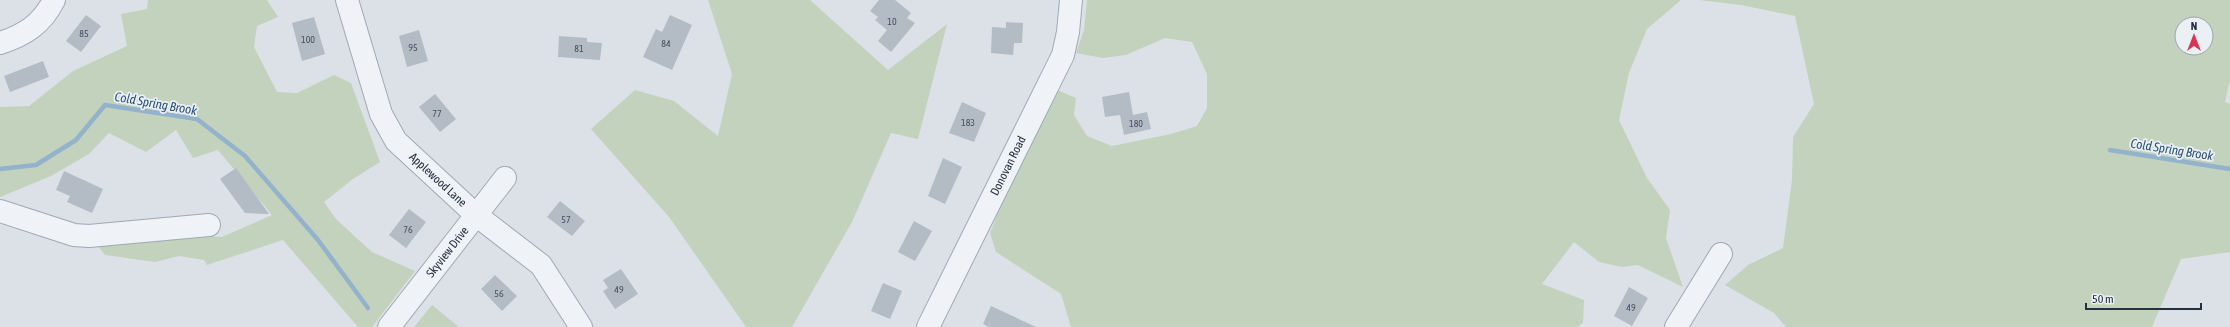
<svg xmlns="http://www.w3.org/2000/svg" width="2230" height="327" viewBox="0 0 2230 327" font-family="'Asap Condensed',sans-serif">
  <style>
    .green { fill: #c3d2bc; fill-rule: evenodd }
    .lines { fill: none; stroke-linecap: round; stroke-linejoin: round }
    .stream { stroke: #93b2cc; stroke-width: 4.5 }
    .building { fill: #b3bbc5 }
    .minor-casing { stroke: #a1a8b2; stroke-width: 24 }
    .minor { stroke: #eff2f6; stroke-width: 22 }
    .labels { text-anchor: middle; stroke-width: 3.5; stroke-linejoin: round; paint-order: stroke }
    .number-label { font-size: 10px; fill: #485360 }
    .street-label { font-size: 12px; fill: #24303f; stroke: #ebf0f5 }
    .water-label { font-size: 13px; font-style: italic; fill: #2b5177; stroke: #ebf0f5 }
  </style>
  <rect width="100%" height="100%" fill="#dce1e8"/>
  <!-- green -->
  <path class="green" d="M148,0H267L278,17L257,26L254,47L277,92L297,93L334,75L351,83L380,162L353,179L324,202L336,219L372,252L415,271L372,327H358L283,240L207,265L204,260L179,256L155,262L105,255L95,242L176,234L222,237L272,215L218,150L193,158L176,130L146,152L109,133L89,154L51,176L0,197V107L29,106L73,71L127,46L121,14L147,9Z
    M708,0H810L888,70L947,24L918,139L891,133L852,222L792,327H746L669,217L591,129L635,90L674,101L718,136L732,74Z
    M1087,0H1681L1647,29L1629,73L1619,120L1647,178L1670,210L1666,238L1683,287L1638,265L1622,267L1599,262L1574,242L1542,284L1584,300L1583,323L1577,327H1071L1061,294L996,252L990,233L1007,190L1057,90L1076,98L1074,115L1087,136L1112,146L1171,134L1197,126L1207,108V74L1192,42L1165,38L1126,55L1103,58L1076,53L1084,30Z
    M1699,0H2230V80L2225,102L2230,104V252L2181,259L2152,327H1786L1774,313L1725,285L1748,265L1783,248L1792,180L1793,137L1814,104L1795,16L1741,5ZM2182,24H2206V48H2182Z
    M432,305L459,327H414Z"/>
  <g class="lines">
    <!-- stream -->
    <path class="stream" d="M2110,150L2230,169
      M0,169L36,165L76,140L105,105L197,119L245,156L318,240L368,308"/>
  </g>
  <!-- building -->
  <path class="building" d="M879,0H895L911,13L907,18L915,23L891,52L878,41L887,30L875,20L878,17L870,11Z
    M86,15L101,26L81,52L66,41Z
    M670,15L692,25L672,70L643,57L656,29L662,32Z
    M314,17L325,54L302,61L292,23Z
    M1006,22L1023,23L1022,43H1014L1013,55L991,53L992,27L1006,28Z
    M419,30L428,61L407,67L399,36Z
    M559,36L587,38V42L602,43L600,60L558,57Z
    M43,61L49,77L10,92L4,76Z
    M1129,92L1133,115L1147,112L1151,129L1124,135L1120,115L1105,117L1102,97Z
    M435,94L456,119L440,132L419,107Z
    M962,102L986,113L974,142L949,133Z
    M943,158L962,167L945,204L928,196Z
    M236,168L269,214L245,213L220,179Z
    M64,171L103,189L92,213L67,202L70,196L56,190Z
    M560,201L585,221L572,236L547,217Z
    M409,209L426,222L406,248L389,235Z
    M914,221L932,231L915,261L898,252Z
    M621,269L638,294L615,309L603,291L608,288L603,280Z
    M495,275L517,296L502,311L481,289Z
    M883,283L902,291L890,319L871,311Z
    M1629,287L1648,298L1632,326L1614,316Z
    M991,306L1036,327H989L983,324Z"/>
  <g class="lines">
    <defs>
      <g id="minor">
        <path id="s1" d="M347,0L381,114L396,141L476,215L541,265L581,327"/>
        <path d="M0,43C25,35 42,24 54,0"/>
        <path d="M0,211L74,235L89,236L209,225"/>
        <path id="s2" d="M389,327L505,178"/>
        <path id="s3" d="M928,327L1063,55L1068,32L1071,0"/>
        <path d="M1676,327L1721,254"/>
      </g>
    </defs>
    <!-- minor casing -->
    <use href="#minor" class="minor-casing"/>
    <!-- minor -->
    <use href="#minor" class="minor"/>
  </g>
  <g class="labels">
    <!-- number labels -->
    <g class="number-label">
      <text x="892" y="25">10</text>
      <text x="84" y="37">85</text>
      <text x="308" y="43">100</text>
      <text x="666" y="47">84</text>
      <text x="413" y="51">95</text>
      <text x="579" y="52">81</text>
      <text x="437" y="117">77</text>
      <text x="968" y="126">183</text>
      <text x="1136" y="127">180</text>
      <text x="566" y="223">57</text>
      <text x="408" y="233">76</text>
      <text x="619" y="293">49</text>
      <text x="499" y="297">56</text>
      <text x="1631" y="311">49</text>
    </g>
    <!-- street labels -->
    <g class="street-label">
      <text dy="4" stroke="none"><textPath href="#s3" startOffset="180">Donovan Road</textPath></text>
      <text dy="4" stroke="none"><textPath href="#s1" startOffset="207">Applewood Lane</textPath></text>
      <text dy="4" stroke="none"><textPath href="#s2" startOffset="95">Skyview Drive</textPath></text>
    </g>
    <!-- water labels -->
    <g class="water-label">
      <text transform="translate(156 103) rotate(10)" y="5">Cold Spring Brook</text>
      <text transform="translate(2172 149) rotate(9)" y="5">Cold Spring Brook</text>
    </g>
  </g>
  <!-- north arrow -->
  <g transform="translate(2194 36)"><circle r="19" fill="#ebf0f5" stroke="#9ba3ac"/>
  <path d="M0-3L7 15L0 10L-7 15Z" fill="#da3457"/>
  <text y="-6" font-size="11" font-weight="bold" text-anchor="middle" fill="#24303f">N</text>
  </g>
  <!-- scale -->
  <path d="M2086 303v6h115v-6" fill="none" stroke="#24303f" stroke-width="2"/>
  <text x="2092" y="303" font-size="12" fill="#24303f" stroke="#ebf0f5" stroke-width="3" paint-order="stroke">50 m</text>
</svg>
